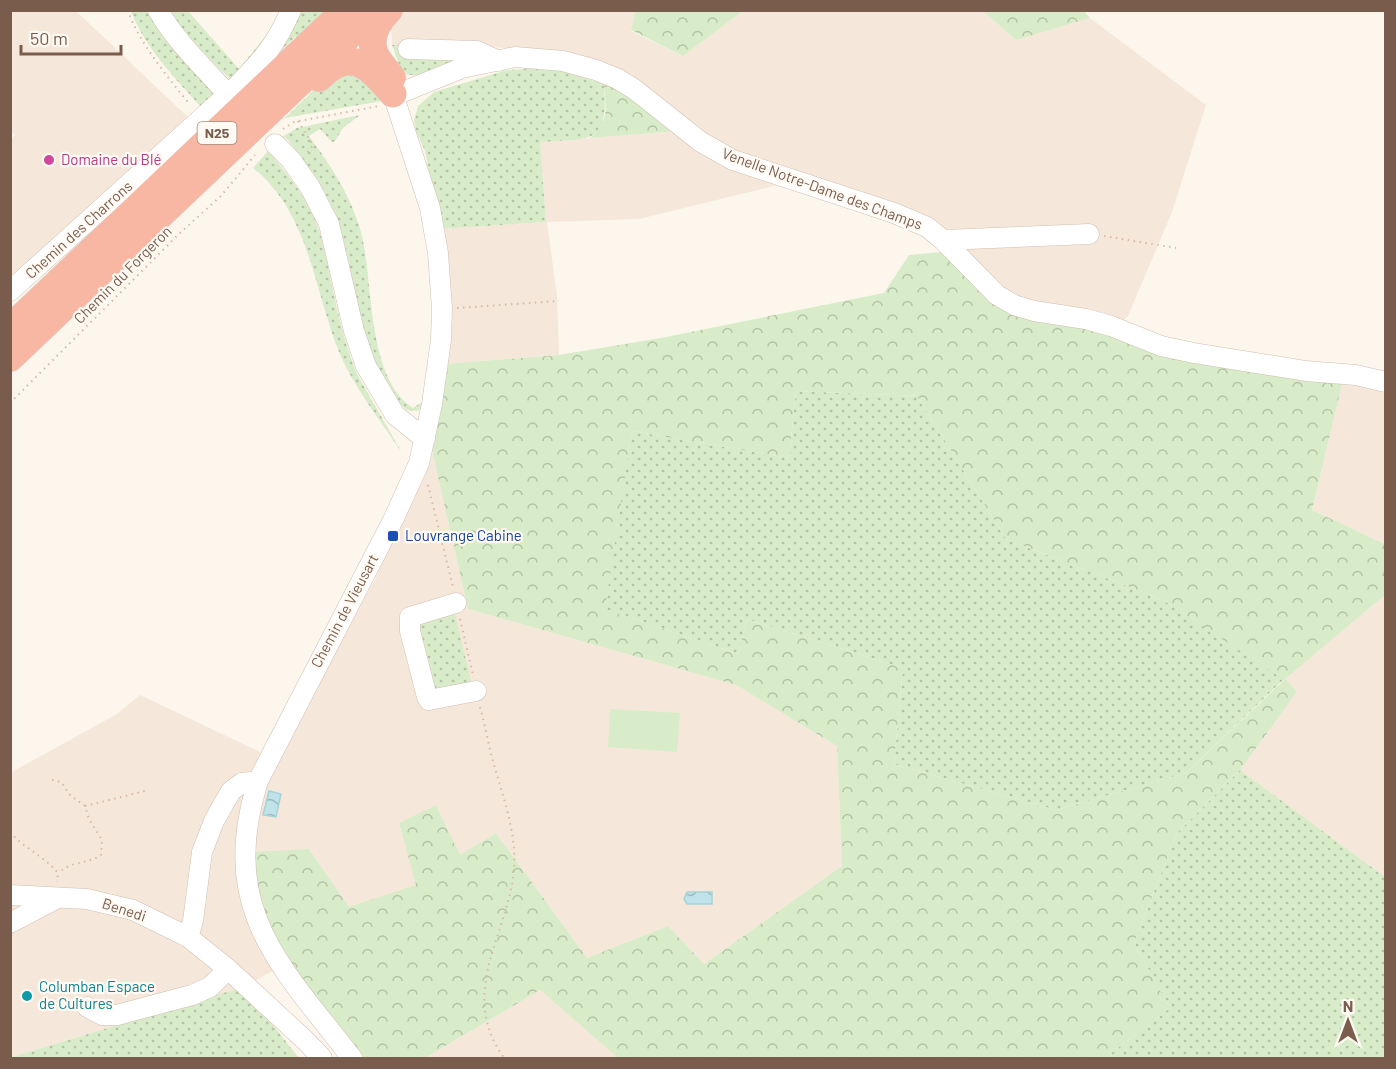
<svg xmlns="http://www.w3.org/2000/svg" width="1396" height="1069" viewBox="0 0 1396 1069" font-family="Barlow,sans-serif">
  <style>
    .residential { fill: #f5e8da }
    .grass { fill: url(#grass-dots) }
    .forest { fill: url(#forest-crowns); fill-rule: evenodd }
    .pitch { fill: #d8ecc9 }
    .water { fill: url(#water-waves); stroke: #a5d3da; stroke-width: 1.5 }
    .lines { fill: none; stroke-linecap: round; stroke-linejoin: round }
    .minor-casing { stroke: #d1beb0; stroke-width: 21 }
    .highway-casing { stroke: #dad1cd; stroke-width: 28 }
    .path { stroke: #d9b8a5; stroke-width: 2; stroke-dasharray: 1.5 4.5; stroke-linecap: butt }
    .minor { stroke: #fff; stroke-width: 20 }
    .highway { stroke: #f7b7a3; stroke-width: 27 }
    .hotel-dot { fill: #d1479c; stroke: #fffaf3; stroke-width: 2 }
    .transit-dot { fill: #1a4fb4; stroke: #fffaf3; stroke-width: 2 }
    .culture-dot { fill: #0f9aa8; stroke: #fffaf3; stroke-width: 2 }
    .labels { text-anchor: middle; stroke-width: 4.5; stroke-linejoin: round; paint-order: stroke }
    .shield { fill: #fffaf3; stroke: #a28b7f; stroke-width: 1.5 }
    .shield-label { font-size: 14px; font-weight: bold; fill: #7a5c4d }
    .hotel-label { font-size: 15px; fill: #b23c85; stroke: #fffaf3; text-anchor: start }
    .street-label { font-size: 15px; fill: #7a5c4d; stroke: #fffaf3 }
    .transit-label { font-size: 15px; fill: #164399; stroke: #fffaf3; text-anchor: start }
    .culture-label { font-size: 15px; fill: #0d838f; stroke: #fffaf3; text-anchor: start }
  </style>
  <defs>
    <pattern id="grass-dots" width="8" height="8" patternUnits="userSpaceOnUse" patternTransform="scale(1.5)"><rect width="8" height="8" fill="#d8ecc9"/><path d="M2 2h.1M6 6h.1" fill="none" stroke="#b4c2a5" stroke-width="1.8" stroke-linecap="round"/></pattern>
    <pattern id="forest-crowns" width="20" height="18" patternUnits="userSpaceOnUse" patternTransform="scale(1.5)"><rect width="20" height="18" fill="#d8ecc9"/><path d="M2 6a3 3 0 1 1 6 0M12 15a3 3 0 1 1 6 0" fill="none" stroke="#b4c2a5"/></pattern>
    <pattern id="water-waves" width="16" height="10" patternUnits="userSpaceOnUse" patternTransform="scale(1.5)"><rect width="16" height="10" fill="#bfe3e8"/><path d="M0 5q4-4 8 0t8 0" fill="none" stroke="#a0bbbe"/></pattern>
  </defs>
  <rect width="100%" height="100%" fill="#fdf6ec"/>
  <!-- residential -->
  <path class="residential" d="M11,11H76L191,120L11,288L10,140L15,135L10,130Z
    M400,11H636L631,31L683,56L743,11H983L1016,40L1090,18L1206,105L1172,212L1128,316L1119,324L1015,301L941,232L783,174L541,50L457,45H392L391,29Z
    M678,131L786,183L639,219L547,222L557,296L559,355L444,364L440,229L546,222L540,142Z
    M1343,380L1385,387V544L1312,510Z
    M431,446L468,609L736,685L837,746L842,866L704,964L668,926L587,958L496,833L460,856L436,805L399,824L417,885L349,908L309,849L275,970L243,987L12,1057L10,773L117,714L140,695L258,751L270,761L376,578Z
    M1385,595V877L1240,770L1297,692L1284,679Z
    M540,990L618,1058H425Z"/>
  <!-- grass -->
  <path class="grass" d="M131,11H146C168,41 190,69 216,96L202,108C176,79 144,47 131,11Z
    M168,11H188L239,69L271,29L275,33L230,82V79L197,47Z
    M296,11H324L298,39L295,37L255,77Z
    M392,45H405L468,55C447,65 424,81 402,73Z
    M353,67L382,101L285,118L328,76Z
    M537,68L559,70L604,84C609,146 592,138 540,142L546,222L440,229L425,151L416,131L414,120L418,106L434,92L507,70Z
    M360,115L343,128L335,141L332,142L320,129L309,136C331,166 351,196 361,232C374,282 366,377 413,408L427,399L418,411L407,410L396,401L398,399C388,384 378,369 371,352C354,307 352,259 335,214C324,186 305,161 286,138L282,137L297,128Z
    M268,151C285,171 302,191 313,215C324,238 327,265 333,290C339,319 346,346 357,374L402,453C381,421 354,388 339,352C314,290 309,212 253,168Z
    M796,391L917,396L1006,539L1163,600L1284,679L1186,773L1056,810L894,764L903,668L747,619L738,654L604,609L632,431L789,458Z
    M454,610L471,681L470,685L437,697L414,622Z
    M1240,770L1385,877L1386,1055L1381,1058H1113L1110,1054L1170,1008L1134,943L1177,833Z
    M243,987L299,1058H11L12,1057Z"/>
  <!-- forest -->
  <path class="forest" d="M636,10H743V11L683,56L631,30Z
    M983,11H1084L1090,18L1016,40Z
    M604,84L628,90L678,131L590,138C610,121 606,108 604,84Z
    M941,252L1005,304L1343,380L1312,510L1385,544V595L1285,679L1297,692L1240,770L1177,833L1134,943L1170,1008L1110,1054L1113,1058H618L540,990L425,1058H364L268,934L253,880L254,852L309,849L349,907L416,885L399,823L436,805L460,855L496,833L587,958L668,926L704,964L842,866L837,746L736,685L468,609L431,446L444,364L559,355L661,338L884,293L909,255ZM796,391L917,396L1006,539L1163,600L1284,680L1186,773L1056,810L894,764L903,668L747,619L738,654L605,609L632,431L789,458Z"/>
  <!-- pitch -->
  <path class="pitch" d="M610,709L680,713L677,752L608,747Z"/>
  <!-- water -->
  <path class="water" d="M269,791L281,794L276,817L263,815Z
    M687,892H712V904H687L684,899Z"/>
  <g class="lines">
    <defs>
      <path id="minor" d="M158,10C175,40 200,64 223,89
        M408,49L477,51L499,61
        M393,96L462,68L515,57L563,61L596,70L618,79L634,89L701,142L733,160L894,213L927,227L943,240L997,295L1014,305L1034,311L1086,319L1111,326L1161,346L1194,353L1306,371L1356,375L1386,382
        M275,144L291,160L310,187L329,224L354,331L366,366L395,415L425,439
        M943,240L1089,234
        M10,291L235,88C262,60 275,47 291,10
        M456,603L410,617V631L427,697L429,700L476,691
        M258,781L242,783L231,791L214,821L202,852L193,921L188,937L228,969L307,1042L322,1058
        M10,895L87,899L133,910L188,937
        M10,923L56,899
        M87,1007L102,1015H117L192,995L210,987L228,969
        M352,1058C279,964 218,909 258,781L394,518L419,463L432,404L441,340L442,309L438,253L430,208L393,94"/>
      <path id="highway" d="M389,10C377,22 368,37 375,54C379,63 387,70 392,78
        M319,78C352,45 369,67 393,94
        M10,328L345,10
        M10,358L376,10"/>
    </defs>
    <!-- minor casing -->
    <use href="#minor" class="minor-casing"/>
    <!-- highway casing -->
    <use href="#highway" class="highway-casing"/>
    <!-- path -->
    <path class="path" d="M128,10C136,39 171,81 190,105
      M298,121L313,145L307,153
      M283,129L294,122L379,106
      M1104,236L1176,248
      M457,308L559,301
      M10,403L182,231L221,196L255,155
      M428,485L453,587
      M460,619L473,675
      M480,707C485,725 488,743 493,761C501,790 512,820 514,850C520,923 452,985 504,1058
      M52,780L61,782L70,795L85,806L89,819L102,840L101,855C88,864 74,860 58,873
      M85,806L145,791
      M10,832C25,849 44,856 58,873L57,882"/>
    <!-- minor -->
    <use href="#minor" class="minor"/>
    <!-- highway -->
    <use href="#highway" class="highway"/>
  </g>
  <!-- markers -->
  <circle class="hotel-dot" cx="49" cy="160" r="6"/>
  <rect class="transit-dot" x="387" y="530" width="12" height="12" rx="3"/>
  <circle class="culture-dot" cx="27" cy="996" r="6"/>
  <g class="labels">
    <!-- shield labels -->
    <rect class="shield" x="197.5" y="122" width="39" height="22" rx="4.5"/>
    <g class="shield-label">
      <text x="217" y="138">N25</text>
    </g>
    <!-- hotel labels -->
    <g class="hotel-label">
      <text x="61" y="165">Domaine du Blé</text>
    </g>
    <!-- street labels -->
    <g class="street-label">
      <text transform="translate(822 189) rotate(20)" y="5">Venelle Notre-Dame des Champs</text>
      <text transform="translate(79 230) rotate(-42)" y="5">Chemin des Charrons</text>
      <text transform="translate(123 275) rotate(-45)" y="5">Chemin du Forgeron</text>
      <text transform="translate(345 611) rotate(-62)" y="5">Chemin de Vieusart</text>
      <text transform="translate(124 910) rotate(18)" y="5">Benedi</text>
    </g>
    <!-- transit labels -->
    <g class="transit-label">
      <text x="405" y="541">Louvrange Cabine</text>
    </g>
    <!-- culture labels -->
    <g class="culture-label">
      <text x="39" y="992">Columban Espace<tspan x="39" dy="17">de Cultures</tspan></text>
    </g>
  </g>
  <!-- border -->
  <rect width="1396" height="1069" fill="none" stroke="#7a5c4d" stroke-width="24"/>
  <!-- north arrow -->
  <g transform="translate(1348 1021)" stroke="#fffaf3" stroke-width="4.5" paint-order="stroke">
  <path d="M0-4.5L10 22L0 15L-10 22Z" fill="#7a5c4d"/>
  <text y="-9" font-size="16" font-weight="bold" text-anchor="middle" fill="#7a5c4d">N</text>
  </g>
  <!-- scale -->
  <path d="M21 45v9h100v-9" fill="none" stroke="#7a5c4d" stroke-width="3"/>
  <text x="30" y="45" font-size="18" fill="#7a5c4d" stroke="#fffaf3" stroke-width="4.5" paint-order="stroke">50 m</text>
</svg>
